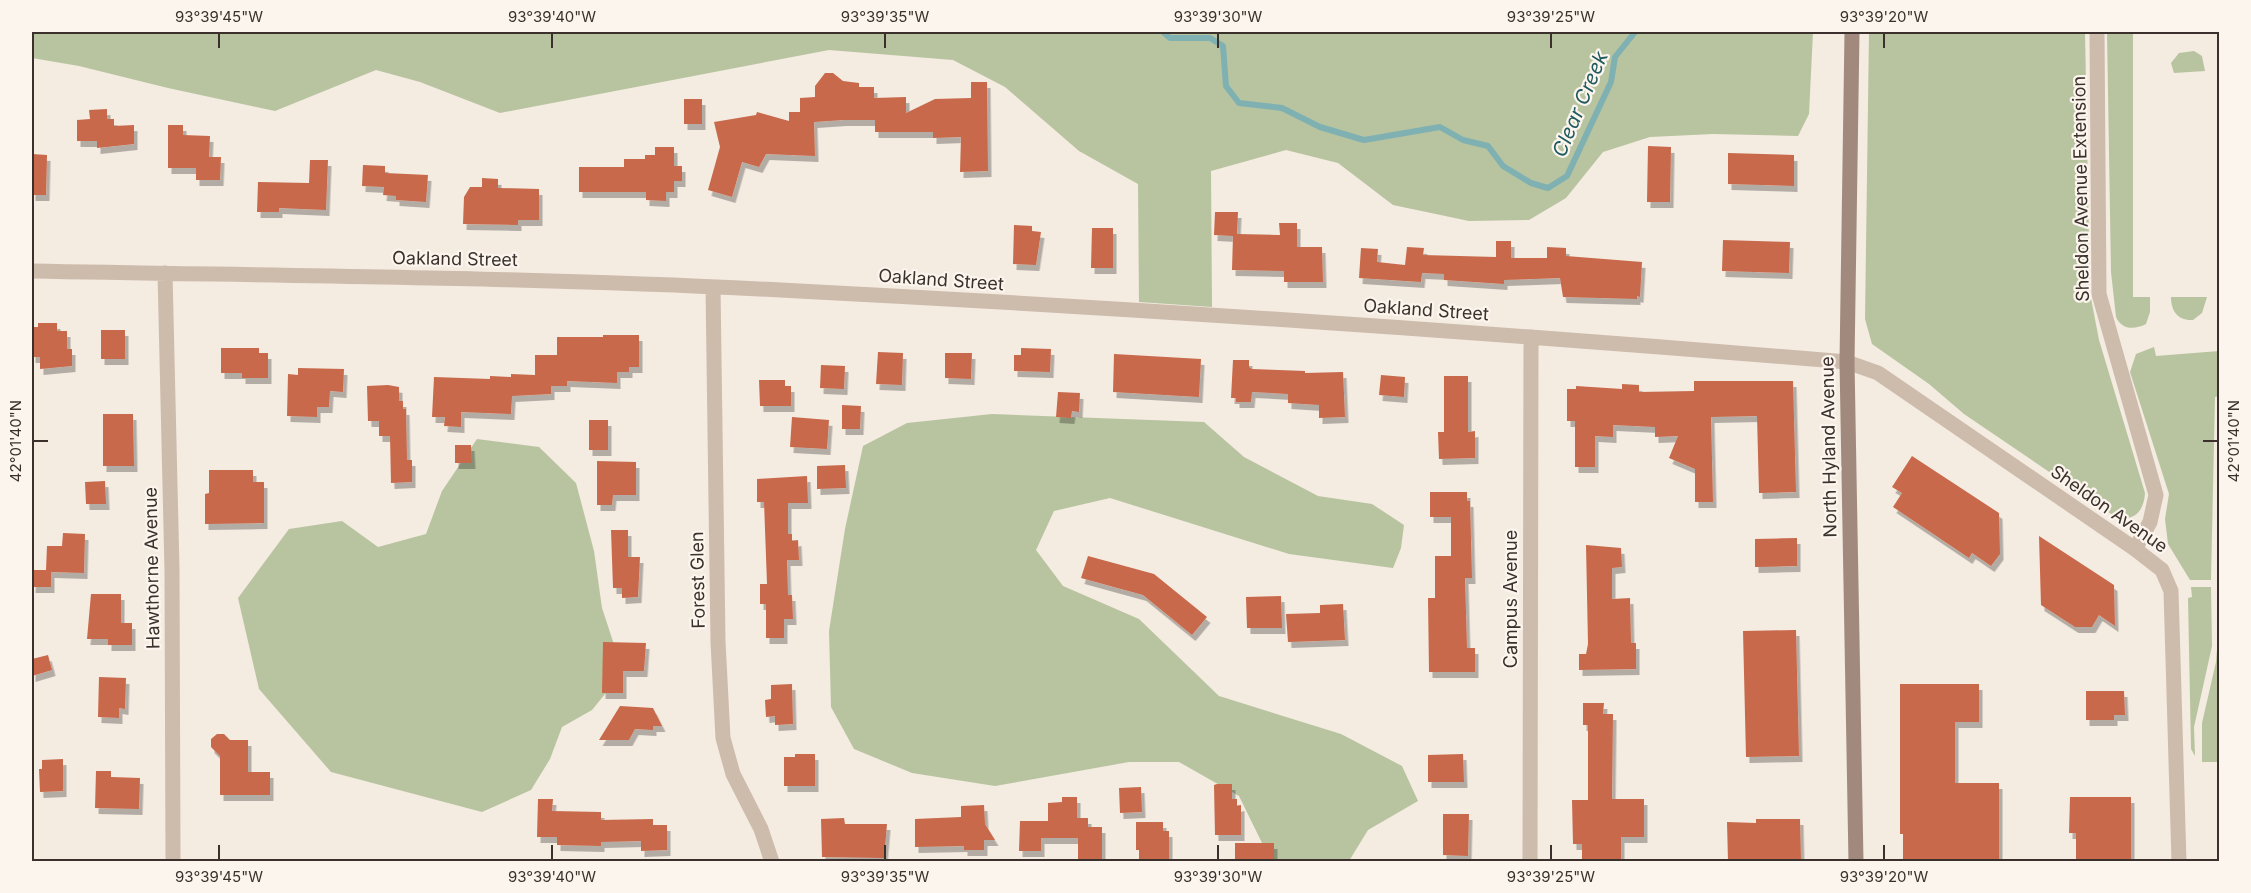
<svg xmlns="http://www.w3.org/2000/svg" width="2251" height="893" viewBox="0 0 2251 893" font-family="Inter,sans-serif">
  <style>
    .green { fill: #b8c4a0 }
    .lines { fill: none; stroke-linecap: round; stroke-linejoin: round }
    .stream { stroke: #7fb0b2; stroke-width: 6 }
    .building { fill: #c8694b; filter: url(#shadow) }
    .minor { stroke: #cdbbac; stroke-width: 15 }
    .tertiary { stroke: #cdbbac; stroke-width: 15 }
    .secondary { stroke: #a18a7d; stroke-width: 15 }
    .ticks { fill: none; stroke: #3b302b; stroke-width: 2 }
    .labels { text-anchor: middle; stroke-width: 4.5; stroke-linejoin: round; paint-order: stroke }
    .street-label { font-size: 18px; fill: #3b302b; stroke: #fbf5ee }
    .water-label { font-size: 20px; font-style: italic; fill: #1f5a5e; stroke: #fbf5ee }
    .neatline { fill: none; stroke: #3b302b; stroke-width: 2 }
    .ticks-label { font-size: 15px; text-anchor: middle; fill: #3b302b }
  </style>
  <defs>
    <filter id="shadow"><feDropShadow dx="3.5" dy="6" stdDeviation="0" flood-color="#0004"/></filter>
  </defs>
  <rect width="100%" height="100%" fill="#f4ebe1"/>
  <!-- green -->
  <path class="green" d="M32,32H1813L1809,114L1798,136L1713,134L1650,137L1603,152L1566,198L1529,220L1469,221L1393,205L1338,163L1286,150L1211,171L1212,307L1139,302L1138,184L1079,151L1005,87L953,60L829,50L500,113L420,82L376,70L275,111L168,88L79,66L32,58Z
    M1869,32H2085L2090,293L2099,340L2145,493C2144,512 2133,523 2114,516L1964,414L1929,384L1872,344L1865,319Z
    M2107,32H2133V297H2150V312L2146,324C2134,330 2122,330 2116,317L2111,272Z
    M2194,51L2202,56L2205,71L2174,73L2171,63L2179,53Z
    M2171,297H2207L2202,313L2193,320C2178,321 2171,311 2171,297Z
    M2154,347L2156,356L2219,351V396L2215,397L2211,580H2190L2168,544L2165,519L2169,494L2130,372L2136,354Z
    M992,414L1204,422L1244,457L1318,496L1372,504L1404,525L1401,548L1393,568L1289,554L1110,498L1054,511L1036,550L1063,586L1139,619L1219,696L1341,734L1402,766L1418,801L1368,830L1349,861H1266L1264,847L1239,796L1179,762H1129L995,786L912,773L854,749L831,707L829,631L845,529L863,446L907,423Z
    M477,439L539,447L576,483L594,551L602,608L623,672L592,710L562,727L550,759L531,790L482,812L331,772L259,689L238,598L289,529L342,521L378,547L426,534L442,491Z
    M2191,587H2211L2212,646L2194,727L2195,756L2191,749L2188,598L2192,597Z
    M2219,624V762H2202V723L2216,662Z"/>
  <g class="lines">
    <!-- stream -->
    <path class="stream" d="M1163,32L1170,38H1210L1223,46L1226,86L1239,103L1282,108L1320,127L1364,140L1440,127L1463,140L1488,146L1503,166L1531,183L1548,188L1567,176L1611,82L1615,57L1635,32"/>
  </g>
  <!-- building -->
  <path class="building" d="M825,73H833L843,81L859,83V87H874V98L906,97V113L935,99L971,98V82H987L988,171L960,172L961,137L933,138V132H875V120H843L814,122L815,156L766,154L759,167L742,162L732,197L708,190L720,147L714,122L756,115L757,112L789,121V112H800V98L815,97V86Z
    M684,99H702V124H684Z
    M107,109V119H114V126L134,125V144L97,148V141H77V120L90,119L89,110Z
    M168,125H183V135L210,136L209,157H221L220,180H196V168H168Z
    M1648,146L1671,147L1670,202H1647Z
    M655,147H674V166H682V181H674V192H666V201L646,200V192H579V167H624V159H645V155H655Z
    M1728,153L1794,155V186L1728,184Z
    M32,154L47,155L46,195H32Z
    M310,160H328L326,210L279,208V212H257L258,182L309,183Z
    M363,165L385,166V173L428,175L426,202L396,200V196L383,195L384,187L362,186Z
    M482,178L498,179V188L539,189V220H518V225L463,224L464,197L470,187H482Z
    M1215,212H1238L1237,234L1280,235L1279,223H1297V247H1322L1323,282H1284V271L1232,270L1233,236L1214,235Z
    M1014,225L1032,226V231L1041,232L1036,265L1013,264Z
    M1092,228H1113V268H1091Z
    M1723,240L1790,242L1789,273L1722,271Z
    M1496,241H1511V258H1547V247L1566,248V256L1642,262L1640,297L1637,296V299L1563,297L1560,278L1504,280V284L1444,280V274L1422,273L1421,282L1359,278L1361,248L1378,249L1377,262L1405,265L1407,247L1424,248L1423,255L1496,257Z
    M38,323H57V331H67V349H72V366L40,369V357H32V327H38Z
    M101,330H125V359H101Z
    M603,335H639V367H629V372H617V383L567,381V386H551V394L512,396L511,414L461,412V427L444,426L445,417H432L434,377L490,379V376L511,377V374L535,375V355H557V337H603Z
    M221,348H259V353H268V378H242V373H221Z
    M1021,348L1051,349L1050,372L1014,371V355H1021Z
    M878,352L903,353L902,385L876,384Z
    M945,353H972L971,379L945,378Z
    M1114,354L1201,359L1199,397L1113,392Z
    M1233,360H1249V367L1252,369L1305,371V373L1343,372L1345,417L1319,418V405L1288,403V394L1252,392L1251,402H1236V398H1231Z
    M821,365L845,366L844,389L820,388Z
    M298,368L344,369L343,392L330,391L329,407H317V417L287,416L288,374L298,375Z
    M1381,375L1405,377L1404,397L1379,395Z
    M1444,376H1468V432L1475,431V458L1439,459L1438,432H1444Z
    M759,380H785V386H791V406H760Z
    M1694,381H1793L1796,492L1759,493L1757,416L1711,417L1713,502H1695V469L1669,458L1678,436L1655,437V427L1613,425V437L1595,436V467H1575V421H1567V389H1576V386L1622,389V384L1639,385V392L1694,391Z
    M388,385L399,387V401H403V409H406L407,460H412V482L391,483L390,436H379V421H368L367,386Z
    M1058,392L1080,393L1079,412L1072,411L1071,418L1056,417Z
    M842,405L861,406L860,429H842Z
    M103,414H133L134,466H103Z
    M792,417L829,420L827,449L790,447Z
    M589,420H608V450H589Z
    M455,445H471L472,463H455Z
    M1912,456L1999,513L2000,554L1991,566L1972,553L1969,558L1893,507L1902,493L1892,487Z
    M597,461L636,462V495H613L612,505H597Z
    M845,465L846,488L817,489V466Z
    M209,470H253V482H264V523L205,524V494L209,493Z
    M807,476L808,503H788V534H792V541L798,540L799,560H787L788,595H792L793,619H784V638H766V604H760V584H767L764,502H757V479Z
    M105,481L106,504H86L85,482Z
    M1430,492H1467V501H1470L1472,578H1465L1467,648H1475V672H1429L1428,598H1435V556H1451V517H1430Z
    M611,530H628V557H640L638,597L622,598V588H613Z
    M63,533L85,534L84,573L51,572V587H32L33,570H46L47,546H62Z
    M2039,536L2114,585L2115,626L2099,615L2092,627H2075L2041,605Z
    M1797,538V566L1755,567V539Z
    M1586,545L1621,548L1622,567L1612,568V599L1630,598L1631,643H1636V669L1579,670V654H1586L1588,644Z
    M1088,556L1154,574L1207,617L1192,635L1143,595L1081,578Z
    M91,594H121V623H132V645H108V639H87Z
    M1281,596L1282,628H1247L1246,597Z
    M1343,604L1345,640L1288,642L1286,614L1320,613V605Z
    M1796,630L1799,756L1746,757L1743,631Z
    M603,642L646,643L644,671H623V693H602Z
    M48,655L52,670L32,676V659Z
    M99,677L126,678L125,709L119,708V718L98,717Z
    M792,684L793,724L775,725V716L766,717L765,700L771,699V685Z
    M1900,684H1979V722H1955V783H1999V861H1903V834H1900Z
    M2086,691H2124L2125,715H2114V720H2086Z
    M1583,703H1604L1603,714H1613L1612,799H1644V837H1621V861H1582V844H1573L1572,800H1588V725H1583Z
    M620,706L653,708L662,726H653V730L635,729L629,740H599Z
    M217,734H224L230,740H248V772H270V795H220V756L211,747V739Z
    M795,754H815V786H784V757H795Z
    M1463,754L1464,782H1428V755Z
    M63,759V791L40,792L39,769H42V760Z
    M96,771H111V777L140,778L139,809L95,808Z
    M1217,784H1232V799H1237V806L1241,805V835H1215L1214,785Z
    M1141,787L1142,812L1120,813L1119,788Z
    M1062,797H1077V818H1088V827H1102V861L1078,860V838H1041V851H1019L1020,821H1048V803L1062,802Z
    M2070,797H2131V861H2076V833H2069Z
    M538,799H553L552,811L601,812V820L653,819V825H667V850L641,851V841L601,842V846L557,845V837H537Z
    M984,805L985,824L995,840H984V850H964V846L915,847V819L961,817V806Z
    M1443,814H1469L1468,856L1443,855Z
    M844,818L845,824H887L884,858L822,857L821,819Z
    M1756,819H1800L1801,861H1728L1727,822L1756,823Z
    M1136,822H1163V831H1169V860L1139,861V850H1136Z
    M1235,843H1274V861H1235Z"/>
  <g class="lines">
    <!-- minor -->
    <path class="minor" d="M2097,32L2099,294L2156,495L2150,522L2135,549
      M32,271C287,276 543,277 799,291C1148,309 1498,333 1847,362
      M165,273L172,570L173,862
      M713,287L718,642L723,738L733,774L761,829L772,862
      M1530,862L1531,337"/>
    <!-- tertiary -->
    <path class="tertiary" d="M1847,362L1878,373L2135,549L2162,570L2171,591L2179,862"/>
    <!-- secondary -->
    <path class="secondary" d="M1852,32L1847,362L1856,862"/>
  </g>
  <!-- ticks -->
  <path class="ticks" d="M219,33V48M552,33V48M885,33V48M1218,33V48M1551,33V48M1884,33V48M33,441H48M2203,441H2218M219,845V860M552,845V860M885,845V860M1218,845V860M1551,845V860M1884,845V860"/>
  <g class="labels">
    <!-- street labels -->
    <g class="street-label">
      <text transform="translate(2081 189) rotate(-91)" y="6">Sheldon Avenue Extension</text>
      <text transform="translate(455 259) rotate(1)" y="6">Oakland Street</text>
      <text transform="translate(941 280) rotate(4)" y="6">Oakland Street</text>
      <text transform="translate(1426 310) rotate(4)" y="6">Oakland Street</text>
      <text transform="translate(1829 447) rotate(-91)" y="6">North Hyland Avenue</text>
      <text transform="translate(2109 509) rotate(35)" y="6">Sheldon Avenue</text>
      <text transform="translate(152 568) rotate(-91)" y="6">Hawthorne Avenue</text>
      <text transform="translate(698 580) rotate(-91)" y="6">Forest Glen</text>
      <text transform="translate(1511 599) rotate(-90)" y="6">Campus Avenue</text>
    </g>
    <!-- water labels -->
    <g class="water-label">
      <text transform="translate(1580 104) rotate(-67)" y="7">Clear Creek</text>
    </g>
  </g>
  <!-- border -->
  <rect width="2251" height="893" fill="none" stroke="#fbf5ee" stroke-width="66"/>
  <rect x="33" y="33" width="2185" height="827" class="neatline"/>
  <g class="ticks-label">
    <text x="219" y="22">93°39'45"W</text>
    <text x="552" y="22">93°39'40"W</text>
    <text x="885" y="22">93°39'35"W</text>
    <text x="1218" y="22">93°39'30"W</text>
    <text x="1551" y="22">93°39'25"W</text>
    <text x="1884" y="22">93°39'20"W</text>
    <text transform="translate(16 441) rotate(-90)" y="5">42°01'40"N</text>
    <text transform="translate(2234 441) rotate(-90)" y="5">42°01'40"N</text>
    <text x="219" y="882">93°39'45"W</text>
    <text x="552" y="882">93°39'40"W</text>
    <text x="885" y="882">93°39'35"W</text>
    <text x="1218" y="882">93°39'30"W</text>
    <text x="1551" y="882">93°39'25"W</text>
    <text x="1884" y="882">93°39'20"W</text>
  </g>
</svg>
